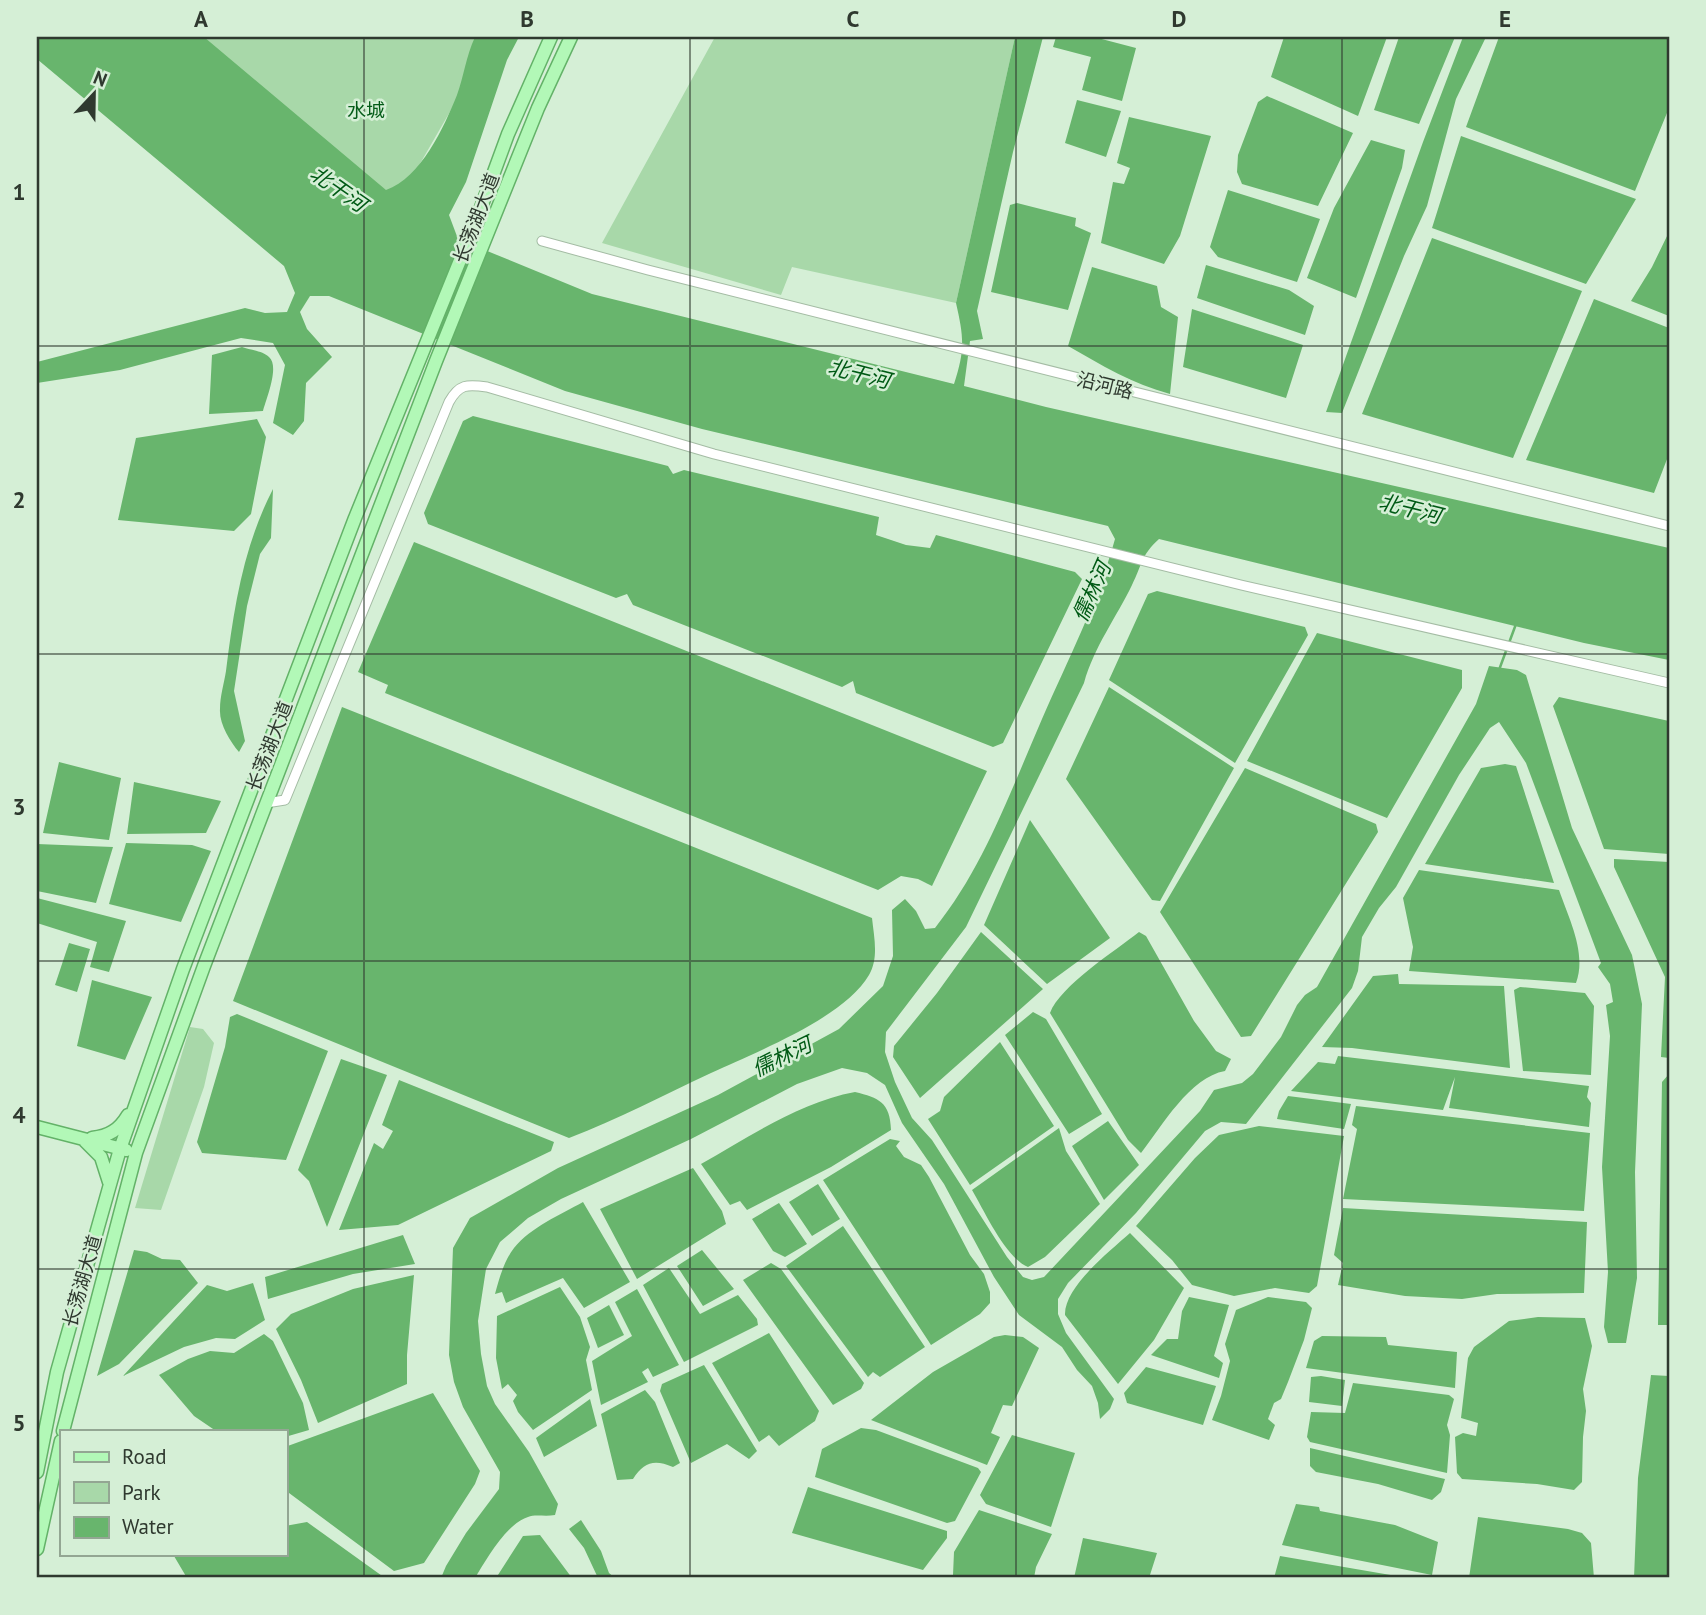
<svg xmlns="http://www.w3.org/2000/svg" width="1706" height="1615" viewBox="0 0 1706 1615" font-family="'PT Sans','Noto Sans SC',sans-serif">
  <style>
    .green { fill: #a8d8a9 }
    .water { fill: #68b56d }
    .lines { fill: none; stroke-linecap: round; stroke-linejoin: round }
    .stream { stroke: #68b56d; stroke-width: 2.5 }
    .minor-casing { stroke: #a4bca4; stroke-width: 11 }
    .major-casing { stroke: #63b268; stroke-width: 15 }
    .minor { stroke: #fff; stroke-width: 9 }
    .major { stroke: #b2f8b7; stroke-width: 12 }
    .grid { fill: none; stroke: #2f392f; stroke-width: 2; stroke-opacity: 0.55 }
    .labels { text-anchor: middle; stroke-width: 5; stroke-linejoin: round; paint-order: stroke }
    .park-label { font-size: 19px; fill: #045c18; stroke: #d5efd6 }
    .street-label { font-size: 19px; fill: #2f392f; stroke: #d5efd6 }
    .water-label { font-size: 21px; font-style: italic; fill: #005a15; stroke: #d5efd6 }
    .neatline { fill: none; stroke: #2f392f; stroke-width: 2.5 }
    .grid-label { font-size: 23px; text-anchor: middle; font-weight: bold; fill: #2f392f }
  </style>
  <rect width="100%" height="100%" fill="#d5efd6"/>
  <!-- green -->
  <path class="green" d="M95,37H493L391,214Z
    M715,37H1015L956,303L792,267L781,295L602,243Z
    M190,1027L203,1029L214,1043L204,1087L161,1210L135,1208Z"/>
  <!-- water -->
  <path class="water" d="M37,37H204L386,190C421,178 444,127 457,95C464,76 466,56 475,37H519L507,60L466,182L449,215L458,239L592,294L954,384C965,350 964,338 956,303L1015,37H1043L1013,152L977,311L983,339L970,341L964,386L1046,407L1669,548V660L1584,643L1159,539C1141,555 1142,565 1132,585C1116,618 1094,647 1084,683L966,927L886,1032L885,1052L895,1082L912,1118L932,1140L1007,1257L1023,1277L1032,1280L1044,1277L1200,1111L1214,1090L1242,1083L1253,1074L1281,1037L1297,1005L1305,995L1317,987L1476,704L1489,666L1517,670L1526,675L1572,828L1632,955L1642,1004L1635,1172L1637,1278L1626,1343H1608L1604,1327L1608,1272L1602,1167L1610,1036L1606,1005L1613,1002L1610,984L1598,967L1601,963L1526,763L1499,722L1490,728L1459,775L1396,887L1379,908L1362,937L1358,971L1352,988L1246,1124L1221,1122L1205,1131L1136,1213L1068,1283L1058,1299V1314L1066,1333L1114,1399L1110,1409L1100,1419L1098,1403L1092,1386L1077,1370L1062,1347L1019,1315L994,1277L944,1184L902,1123L885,1085L867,1073L842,1068L797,1084L691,1139L561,1199L528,1218L500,1242L486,1269L478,1321L481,1354L487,1386L495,1404L529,1452L558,1504L555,1515C545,1517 535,1514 528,1517C507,1523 486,1560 475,1578H441L446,1566L466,1533L499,1489L500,1472L463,1407L454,1382L449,1355L453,1248L470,1218L558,1168L718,1095L839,1029L883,986L893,956L892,910L905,899L916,911L925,929L935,928C984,867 1011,790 1042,719C1068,660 1098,601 1115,539L1108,526L702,429L565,391L329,296H310L300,312L307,329L332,357L306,383L304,421L293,435L273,423L285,365L273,343L241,338L120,370L37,383V362L245,308L265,313L287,312L295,293L284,266L37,59Z
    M1056,37H1094L1136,48L1122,101L1082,90L1091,57L1053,47Z
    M1284,37H1387L1358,116L1271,77Z
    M1399,37H1455L1419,124L1374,110Z
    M1463,37H1486L1456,99L1427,206L1404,256L1342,413L1326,412L1423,142Z
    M1499,37H1669V108L1635,191L1466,127Z
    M1267,96L1353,133L1318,206L1242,184L1237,172L1238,155L1258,102Z
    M1077,100L1121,111L1106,157L1065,143Z
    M1129,117L1211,136L1180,236L1164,264L1101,243L1113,182L1124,184L1130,168L1117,163Z
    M1461,136L1636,199L1586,284L1432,228Z
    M1371,140L1405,150L1402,168L1356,298L1307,278L1334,208Z
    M1228,190L1320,219L1297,282L1218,257L1210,247Z
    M1017,203L1076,218L1075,226L1091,233L1068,310L991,292L1010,205Z
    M1668,234H1669V316L1631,301L1652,267Z
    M1432,238L1582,291L1513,458L1362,414Z
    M1206,265L1289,290L1314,306L1305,335L1197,298Z
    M1092,267L1157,286L1161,307L1178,317L1170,394C1133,384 1101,365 1068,346Z
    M1594,299L1669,328V454L1654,493L1526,460Z
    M1192,309L1303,345L1286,398L1183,367Z
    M242,347C250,350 263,351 269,357C280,366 266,399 263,411L209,414L212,355Z
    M473,416L668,466L673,474L684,470L879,517L876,535L906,545L930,548L936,535L1075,572L1082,579L1003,743L993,747L856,693L853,681L842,687L633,605L627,594L616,598L428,524L424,513L463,421Z
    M257,419L266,437L251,514L234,531L118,520L136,438Z
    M273,489L271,538L260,554L247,606L234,691L245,741L239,752C230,741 219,724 220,709C220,696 224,684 226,671C234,608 243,547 273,489Z
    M414,542L987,771L932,886L918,879L901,876L878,890L385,693L388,685L358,672Z
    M1157,591L1305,627L1308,635L1235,763L1109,680L1148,594Z
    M1317,633L1462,670V688L1387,818L1247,761Z
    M1109,687L1234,768L1160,901L1152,900L1066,779Z
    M1559,697L1669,721V854L1604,849L1553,706Z
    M342,707L872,918C874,937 879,958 869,975C844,1018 756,1052 711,1073C664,1095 618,1119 569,1138L233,1001Z
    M59,762L121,778L109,840L43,833Z
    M1505,764L1516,766L1554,883L1425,864L1481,768Z
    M1245,768L1376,824L1378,832L1251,1036L1241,1037L1160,912Z
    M134,782L221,801L206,833L127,834Z
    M1030,820L1110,938L1047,984L984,925Z
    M126,843L192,845L211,851L181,922L109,904Z
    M37,844L113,847L96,903L37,891Z
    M1614,859L1669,862V1058L1661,1057L1665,977L1614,867Z
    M1419,870L1559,890C1569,919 1587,953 1576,983L1409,971L1413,947L1403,898Z
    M37,898L126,921L109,972L90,967L97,942L37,923Z
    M981,932L1043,989L920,1098L893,1057L894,1046L937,993Z
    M1139,932L1146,936L1194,1021L1216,1051L1231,1059L1225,1071C1190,1077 1162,1126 1141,1153L1128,1140L1050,1013C1060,986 1115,951 1139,932Z
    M69,943L90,949L77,992L55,985Z
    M1398,974L1399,984L1504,986L1510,1068L1352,1048L1322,1047L1373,976Z
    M92,980L152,997L125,1060L77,1046Z
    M1520,987L1585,993L1594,1006L1591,1075L1523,1071L1514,990Z
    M1033,1012L1046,1019L1102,1114L1069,1134L1005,1035Z
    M237,1014L328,1051L286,1160L202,1153L197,1142L225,1047L230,1017Z
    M1000,1042L1054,1126L970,1185L928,1119L940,1111L944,1097Z
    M1338,1056L1589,1086L1587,1097L1591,1103L1589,1127L1449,1108L1455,1077L1443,1110L1291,1091L1318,1062L1335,1064Z
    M341,1059L387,1075L327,1227L309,1181L298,1170Z
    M1669,1074V1325H1658L1662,1082Z
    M399,1080L554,1142L551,1151L398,1225L339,1230L374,1143L383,1149L393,1131L382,1125Z
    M855,1092C879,1098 890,1102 891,1130L831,1167L747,1210L740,1201L730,1205L701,1164C749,1137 800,1102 855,1092Z
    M1288,1096L1351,1104L1344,1129L1277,1119L1279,1111Z
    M1356,1106L1590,1133L1584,1211L1343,1199L1357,1129L1352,1125Z
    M1108,1121L1139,1165L1104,1200L1072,1146Z
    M1259,1126L1344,1136L1317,1286L1309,1293L1275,1288L1234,1296L1192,1285L1172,1260L1136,1226L1195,1158L1219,1135Z
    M1059,1128L1066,1151L1100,1204L1045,1257L1028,1267C1005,1257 985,1212 972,1190Z
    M890,1139L900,1141L896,1146L904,1157L921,1165L929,1177L970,1255L984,1274L990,1292V1303L980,1314L931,1345L823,1180Z
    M693,1168L722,1211L726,1224L637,1279L600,1209Z
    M818,1184L840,1219L812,1236L789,1202Z
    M583,1202L630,1282L584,1308L563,1278L506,1303L502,1292L495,1294C499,1279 504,1261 514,1248C531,1227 560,1215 583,1202Z
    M779,1203L807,1244L785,1257L773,1251L752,1219Z
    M1343,1208L1587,1222L1584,1293L1497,1294L1462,1299L1405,1296L1338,1285L1343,1263L1334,1255Z
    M843,1226L925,1347L880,1377L873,1372L868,1377L786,1266Z
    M1130,1233L1184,1288L1154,1340L1118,1384L1065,1315C1064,1287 1110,1251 1130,1233Z
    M403,1235L415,1264L353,1274L268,1299L265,1277Z
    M134,1250L147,1252L162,1259L180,1260L198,1283L119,1364L97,1376Z
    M702,1250L734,1289L703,1306L677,1266Z
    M771,1263L781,1269L864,1383L861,1389L833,1405L743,1280Z
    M669,1268L700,1314L738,1295L757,1319L758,1325L684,1362L643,1285Z
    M414,1275L407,1355V1384L318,1423L301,1380L276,1329L291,1314L353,1289Z
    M253,1283L265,1320L235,1339L216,1338L184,1347L123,1376L207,1285L227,1291Z
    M560,1287L580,1317L590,1347L586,1360L592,1390L533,1430L518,1412L513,1401L517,1395L508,1384L502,1389L496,1358L497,1316Z
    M637,1289L679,1365L653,1377L648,1368L642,1372L648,1382L601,1405L592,1361L632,1336L615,1302Z
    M1189,1297L1229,1305L1214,1356L1223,1363L1219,1378L1151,1355L1167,1339H1178L1182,1311Z
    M1268,1297L1306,1302L1312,1308L1304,1340L1288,1382L1281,1399L1274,1403L1268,1419L1275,1425L1269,1440L1212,1420L1221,1396L1230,1361L1225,1344L1236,1310Z
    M609,1305L624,1335L598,1348L587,1318Z
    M1538,1317L1585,1318L1592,1346L1583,1389L1586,1411L1583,1437L1582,1482L1574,1490L1537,1484L1462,1479L1457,1473L1455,1437L1463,1433L1476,1436L1478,1423L1461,1418L1468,1358L1474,1347L1509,1321Z
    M769,1333L819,1411L815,1421L779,1446L769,1435L759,1442L712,1363Z
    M264,1334L273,1341L303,1403L309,1430L285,1437V1431H216L194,1416L159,1375L188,1359L210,1351L234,1353Z
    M1005,1335L1023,1337L1039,1348L1012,1406L1003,1405L991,1433L1000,1437L987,1465L871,1420L933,1372L994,1337Z
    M1322,1336L1386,1337L1388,1345L1457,1352L1455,1388L1306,1368L1314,1341Z
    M704,1365L757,1451L749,1459L727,1444L691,1463L660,1391L662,1384Z
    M1146,1367L1216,1386L1203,1425L1127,1403L1124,1393Z
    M1651,1375L1669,1376V1578H1634L1638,1478Z
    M1321,1376L1345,1380L1342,1406L1309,1402L1311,1377Z
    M1353,1383L1449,1395L1454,1399L1447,1425L1450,1435L1447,1473L1310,1442L1307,1437L1311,1412L1345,1413Z
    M645,1390L655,1402L680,1463L673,1467C654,1459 644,1462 633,1479L617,1480L601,1414Z
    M433,1393L480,1471L475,1484L424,1563L394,1571L285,1490V1447Z
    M590,1399L597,1426L544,1457L536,1438Z
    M861,1428L876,1430L978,1468L981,1472L955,1521L947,1523L815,1477L822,1449Z
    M1012,1435L1075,1453L1051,1527L986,1504L980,1495Z
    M1310,1448L1445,1479L1441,1492L1432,1500L1378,1484L1316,1472L1310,1466Z
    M808,1487L947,1531V1538L923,1570L792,1533Z
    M1296,1504L1319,1507L1320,1511L1395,1525L1438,1542L1432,1575L1282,1545Z
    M979,1510L1052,1534L1036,1567L1034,1578H957L953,1575L954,1552Z
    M1478,1517L1568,1529L1582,1533L1591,1543L1594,1578H1469Z
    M581,1520L601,1551L609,1573L615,1578H598L584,1548L569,1529Z
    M307,1522L385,1578H187L174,1556L179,1554H285V1526Z
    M540,1535L572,1578H496L523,1536Z
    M1083,1538L1157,1553L1149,1578H1074Z
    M1280,1556L1408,1578H1274Z"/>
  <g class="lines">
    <!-- stream -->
    <path class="stream" d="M1499,670L1516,624"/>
    <defs>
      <path id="minor" d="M542,241L648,270L1669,526
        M266,803L285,800L449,402C459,384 467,384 487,387L714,454L1241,585L1669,683"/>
      <path id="major" d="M37,1127L126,1150
        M92,1138C109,1136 119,1130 128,1115
        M85,1141L101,1157L109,1182
        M63,1431L136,1153L204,966L436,361L538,108L571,37
        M37,1472L57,1372L120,1149L183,969L355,518L476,221L508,134L551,37
        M37,1549L61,1441"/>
    </defs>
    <!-- minor casing -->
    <use href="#minor" class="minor-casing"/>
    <!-- major casing -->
    <use href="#major" class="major-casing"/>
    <!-- minor -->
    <use href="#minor" class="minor"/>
    <!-- major -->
    <use href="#major" class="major"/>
  </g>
  <!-- grid -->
  <path class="grid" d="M364,37V1578M690,37V1578M1016,37V1578M1342,37V1578M37,346H1669M37,654H1669M37,961H1669M37,1269H1669"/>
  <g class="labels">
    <!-- park labels -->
    <g class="park-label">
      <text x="366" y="117">水城</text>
    </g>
    <!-- street labels -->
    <g class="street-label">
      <text transform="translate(476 218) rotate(-69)" y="7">长荡湖大道</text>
      <text transform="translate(1105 385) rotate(14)" y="7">沿河路</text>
      <text transform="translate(269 746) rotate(-69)" y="7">长荡湖大道</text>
      <text transform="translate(82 1281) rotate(-74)" y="7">长荡湖大道</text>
    </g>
    <!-- water labels -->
    <g class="water-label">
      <text transform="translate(338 189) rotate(35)" y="7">北干河</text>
      <text transform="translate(859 374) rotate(14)" y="7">北干河</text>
      <text transform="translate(1410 509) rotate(14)" y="7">北干河</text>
      <text transform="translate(1092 592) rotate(-66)" y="7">儒林河</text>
      <text transform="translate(782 1057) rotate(-26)" y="7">儒林河</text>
    </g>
  </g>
  <!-- border -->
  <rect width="1706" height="1615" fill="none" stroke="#d5efd6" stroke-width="77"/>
  <!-- legend -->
  <rect x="60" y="1430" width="228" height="126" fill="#d5efd6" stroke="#93a693" stroke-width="2"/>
  <rect x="74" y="1452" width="35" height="10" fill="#b2f8b7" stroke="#93a693" stroke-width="2"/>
  <text x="122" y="1464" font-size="21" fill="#2f392f">Road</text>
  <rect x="74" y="1482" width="35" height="21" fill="#a8d8a9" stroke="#93a693" stroke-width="2"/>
  <text x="122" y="1500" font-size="21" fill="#2f392f">Park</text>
  <rect x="74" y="1517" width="35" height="21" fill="#68b56d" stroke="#93a693" stroke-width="2"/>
  <text x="122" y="1534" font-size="21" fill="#2f392f">Water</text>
  <!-- north arrow -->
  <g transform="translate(94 94) rotate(22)" stroke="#d5efd6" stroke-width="5" paint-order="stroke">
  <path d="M0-5L12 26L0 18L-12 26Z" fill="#2f392f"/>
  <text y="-10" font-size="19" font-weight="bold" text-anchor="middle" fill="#2f392f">N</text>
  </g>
  <rect x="38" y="38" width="1630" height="1538" class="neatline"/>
  <g class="grid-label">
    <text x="201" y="27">A</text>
    <text x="527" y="27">B</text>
    <text x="853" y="27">C</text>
    <text x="1179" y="27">D</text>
    <text x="1505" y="27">E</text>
    <text x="19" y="200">1</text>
    <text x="19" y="508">2</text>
    <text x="19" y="815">3</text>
    <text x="19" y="1123">4</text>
    <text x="19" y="1431">5</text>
  </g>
</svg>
